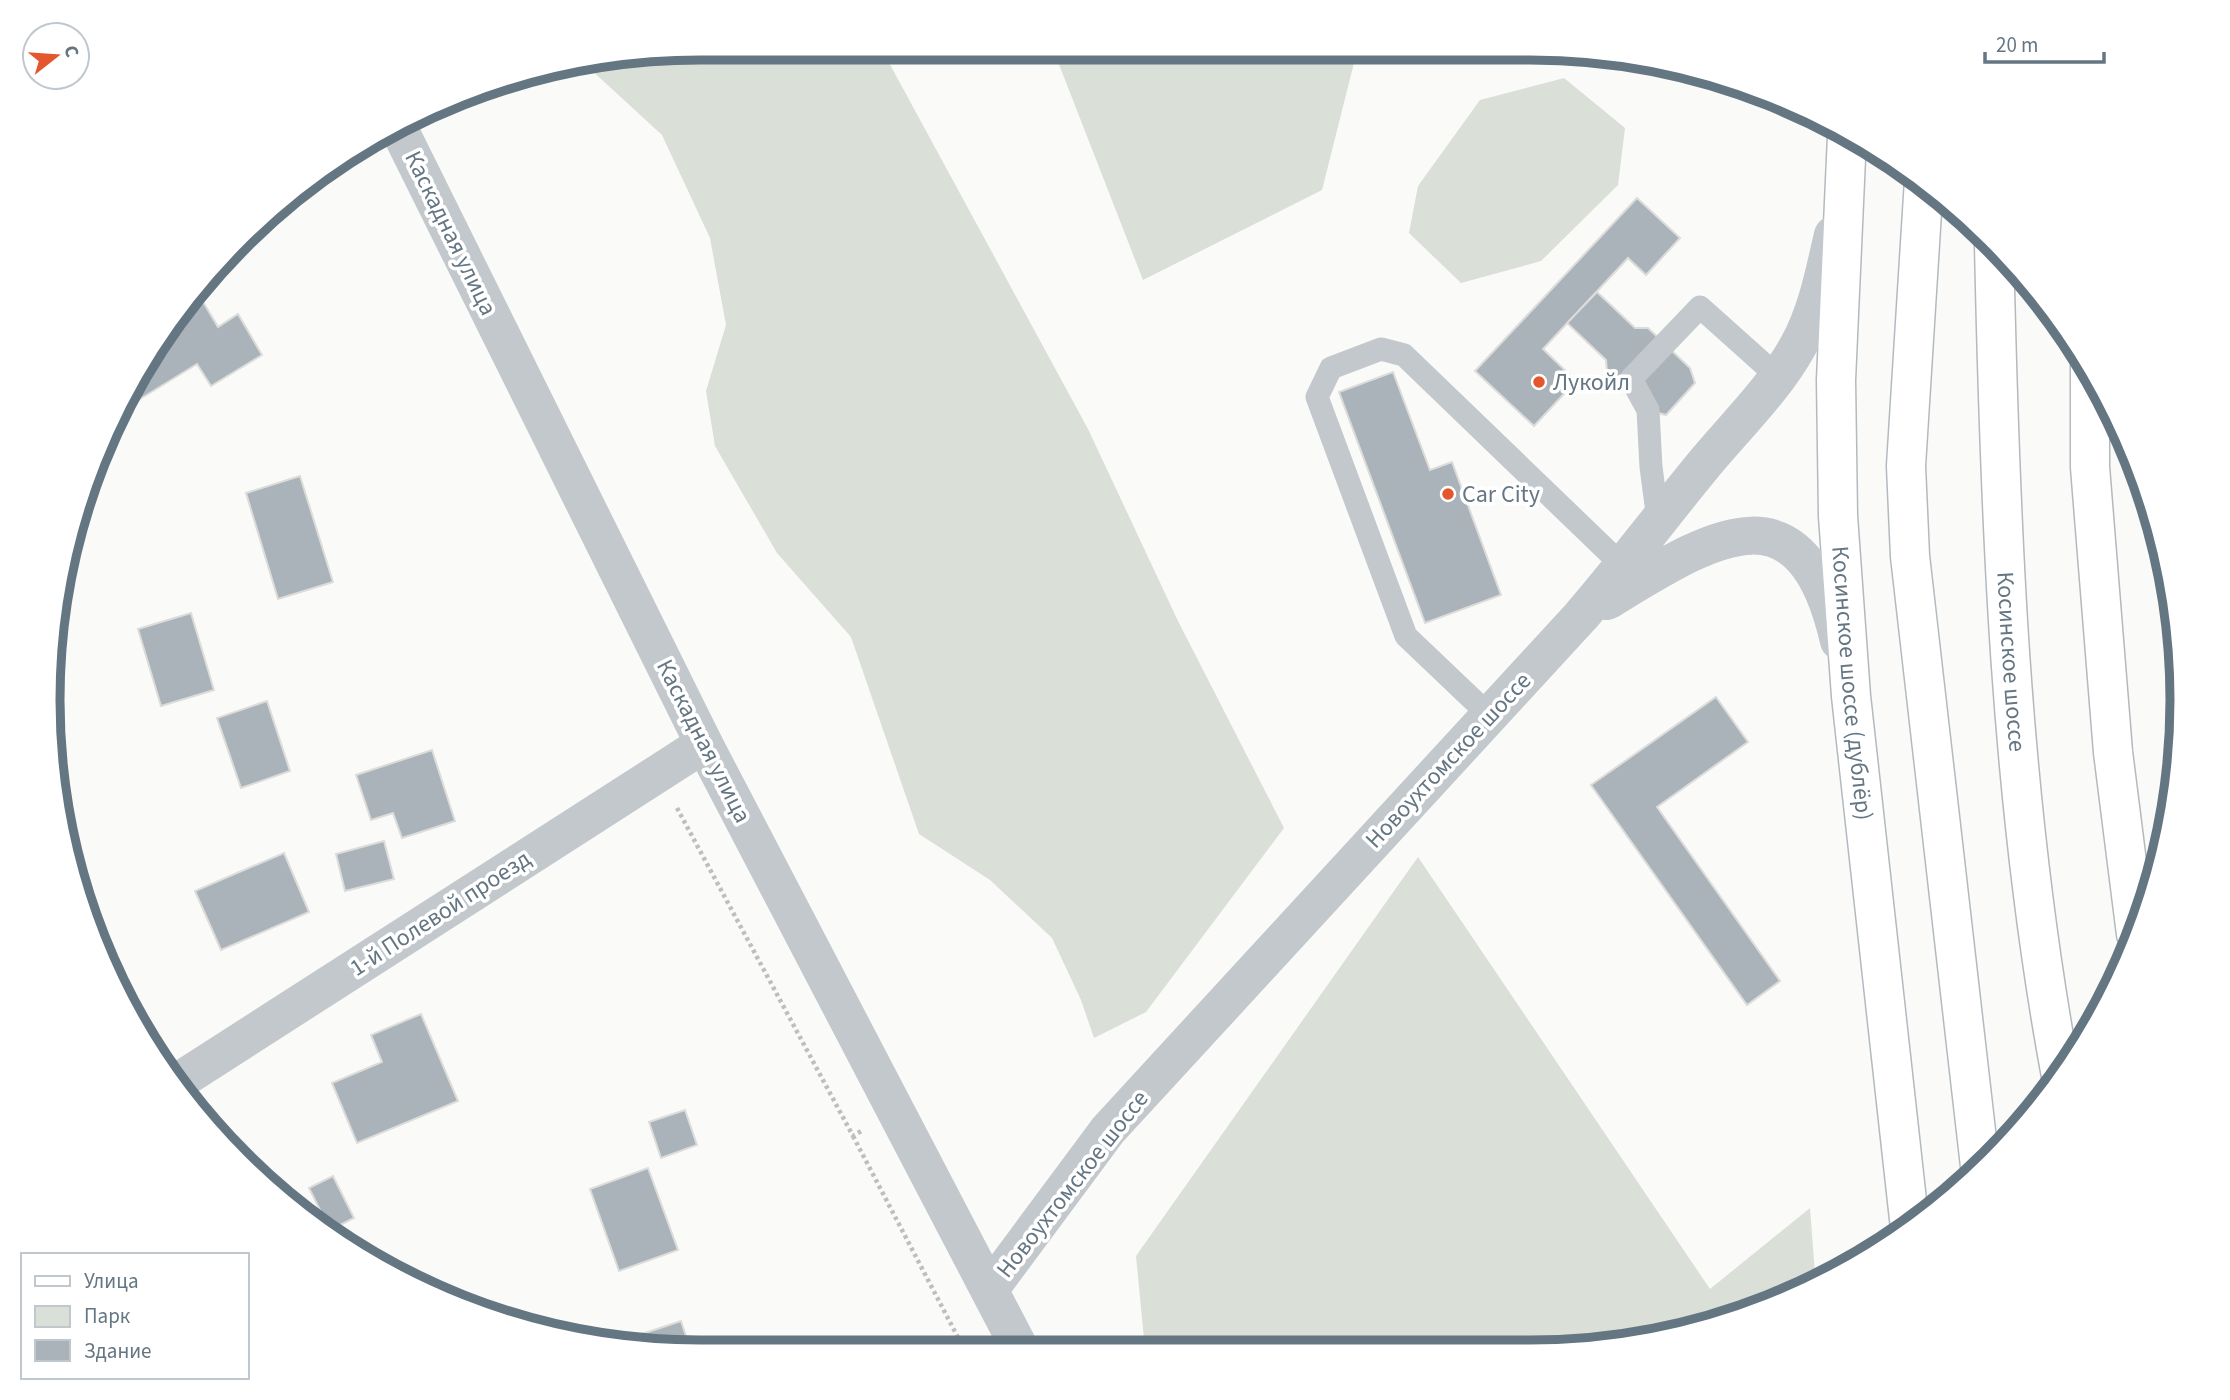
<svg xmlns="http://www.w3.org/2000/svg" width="2230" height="1400" viewBox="0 0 2230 1400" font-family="'Source Sans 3',sans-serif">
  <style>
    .green { fill: #dadfd7 }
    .building { fill: #aab3b9; stroke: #dcdcda; stroke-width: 2 }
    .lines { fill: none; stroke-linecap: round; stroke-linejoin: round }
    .secondary-casing { stroke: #b3babf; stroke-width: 41 }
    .trunk-casing { stroke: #b4b9bd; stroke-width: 41 }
    .path { stroke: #bbbfc2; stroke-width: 4.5; stroke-dasharray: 3.5 3.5; stroke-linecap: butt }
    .service { stroke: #c3c8cc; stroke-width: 23 }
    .minor { stroke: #c3c8cc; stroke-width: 38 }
    .tertiary { stroke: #c3c8cc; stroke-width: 38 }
    .secondary { stroke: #fff; stroke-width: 38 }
    .trunk { stroke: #fff; stroke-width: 38 }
    .poi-dot { fill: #e4572e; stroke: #fff; stroke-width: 2.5 }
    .labels { text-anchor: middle; stroke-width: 7; stroke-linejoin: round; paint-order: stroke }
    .street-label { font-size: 24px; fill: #657683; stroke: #fff }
    .poi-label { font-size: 24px; fill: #657683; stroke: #fff; text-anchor: start }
    .rim { fill: none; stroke: #657683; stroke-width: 9 }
  </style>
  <rect width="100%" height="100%" fill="#fafaf8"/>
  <!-- green -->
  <path class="green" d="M700,47L881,48L1088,429L1178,621L1284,828L1146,1012L1094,1038L1081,1000L1052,938L990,880L919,834L851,637L777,553L715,446L706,391L726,325L710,238L662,135L587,66Z
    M1053,49L1357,51L1322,190L1143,280Z
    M1443,52L1615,53L1681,71Z
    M1564,78L1625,128L1618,185L1541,261L1461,283L1409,233L1418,186L1480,100Z
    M1418,857L1710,1289L1810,1208L1816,1287L1699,1330L1573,1351L1145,1349L1136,1256Z"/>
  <!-- building -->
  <path class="building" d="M1637,198L1680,238L1646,275L1628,258L1543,349L1576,381L1534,426L1475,371Z
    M1597,292L1635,328H1648L1690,368L1695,383L1666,415L1648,410L1607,371L1606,360L1567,323Z
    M202,300L218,327L238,314L262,355L211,386L197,364L140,399L135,391L175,317Z
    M1393,372L1430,470L1452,462L1501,595L1425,623L1339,392Z
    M300,476L333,582L278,599L246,493Z
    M84,486L89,496L80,501L82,490Z
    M191,613L214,690L161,706L138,629Z
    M1716,697L1748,742L1657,807L1780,981L1747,1005L1591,785Z
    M267,701L290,771L241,788L217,718Z
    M432,750L455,821L402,838L393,813L371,820L356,775Z
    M384,841L394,879L345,891L336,854Z
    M284,853L309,912L221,950L195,891Z
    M94,924L123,968L116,973Z
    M421,1014L458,1101L357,1143L332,1083L382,1062L371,1035Z
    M685,1110L697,1145L661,1158L649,1122Z
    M648,1168L678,1250L619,1271L590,1189Z
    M333,1176L354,1218L330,1230L309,1188Z
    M681,1321L690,1348L639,1347L636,1336Z"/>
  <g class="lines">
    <defs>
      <g id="secondary">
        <path id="s1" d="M1847,136L1836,380L1838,516L1851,696L1910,1228"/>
        <path d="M1924,180L1906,466L1910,556L1980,1166"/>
      </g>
      <g id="trunk">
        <path id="s2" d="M1994,244C2000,522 2010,802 2061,1076"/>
        <path d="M2090,366V467L2113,752L2136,934"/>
      </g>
    </defs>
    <!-- secondary casing -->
    <use href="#secondary" class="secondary-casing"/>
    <!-- trunk casing -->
    <use href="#trunk" class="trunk-casing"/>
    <!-- path -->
    <path class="path" d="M677,808L853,1136L863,1130
      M853,1136L964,1349
      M1869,1239L1871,1253"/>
    <!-- service -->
    <path class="service" d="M1658,520L1651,467L1648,410L1631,379L1700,307L1777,376
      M1489,715L1406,636L1317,397L1331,368L1381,349L1404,355L1624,567"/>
    <!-- minor -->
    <path class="minor" d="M176,1083L704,744"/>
    <!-- tertiary -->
    <path class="tertiary" d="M398,127L704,744L1020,1349
      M1607,601C1708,540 1801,475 1839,641
      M990,1289L1108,1130L1581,616C1624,566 1663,514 1705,463C1735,427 1775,388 1798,346C1817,312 1824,273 1833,235"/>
    <!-- secondary -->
    <use href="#secondary" class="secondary"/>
    <!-- trunk -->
    <use href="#trunk" class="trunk"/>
  </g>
  <!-- markers -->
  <g class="poi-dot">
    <circle cx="1539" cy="382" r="7"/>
    <circle cx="1448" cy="494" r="7"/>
  </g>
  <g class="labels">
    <!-- street labels -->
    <g class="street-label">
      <text transform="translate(451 233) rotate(64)" y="8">Каскадная улица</text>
      <text dy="8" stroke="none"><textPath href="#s2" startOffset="418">Косинское шоссе</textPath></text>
      <text dy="8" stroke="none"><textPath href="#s1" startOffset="548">Косинское шоссе (дублёр)</textPath></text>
      <text transform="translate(704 741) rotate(63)" y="8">Каскадная улица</text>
      <text transform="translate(1448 760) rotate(-47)" y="8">Новоухтомское шоссе</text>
      <text transform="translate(440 913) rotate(-33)" y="8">1-й Полевой проезд</text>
      <text transform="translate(1072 1184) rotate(-52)" y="8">Новоухтомское шоссе</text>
    </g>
    <!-- poi labels -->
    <g class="poi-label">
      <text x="1553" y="390">Лукойл</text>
      <text x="1462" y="502">Car City</text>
    </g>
  </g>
  <!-- crop -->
  <path d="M0 0H2230V1400H0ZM700 60H1530A640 640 0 0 1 2170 700V700A640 640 0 0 1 1530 1340H700A640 640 0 0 1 60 700V700A640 640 0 0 1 700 60Z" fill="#fff" fill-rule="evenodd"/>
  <path class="rim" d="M700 60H1530A640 640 0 0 1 2170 700V700A640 640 0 0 1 1530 1340H700A640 640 0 0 1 60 700V700A640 640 0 0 1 700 60Z"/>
  <!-- legend -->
  <rect x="21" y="1253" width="228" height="126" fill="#ffffff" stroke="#c1c8cd" stroke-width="2"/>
  <rect x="35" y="1276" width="35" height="10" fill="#ffffff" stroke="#c1c8cd" stroke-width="2"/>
  <text x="84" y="1288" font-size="21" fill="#657683">Улица</text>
  <rect x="35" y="1306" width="35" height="21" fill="#dadfd7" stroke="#c1c8cd" stroke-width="2"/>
  <text x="84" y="1323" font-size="21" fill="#657683">Парк</text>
  <rect x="35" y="1340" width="35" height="21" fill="#aab3b9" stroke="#c1c8cd" stroke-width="2"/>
  <text x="84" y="1358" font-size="21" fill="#657683">Здание</text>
  <!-- north arrow -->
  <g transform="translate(56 56) rotate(73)"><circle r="33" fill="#ffffff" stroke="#c1c8cd" stroke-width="2"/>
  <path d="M0-5L12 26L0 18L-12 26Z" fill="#e4572e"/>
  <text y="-10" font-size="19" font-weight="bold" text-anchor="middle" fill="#657683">С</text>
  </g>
  <!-- scale -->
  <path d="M1985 52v10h119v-10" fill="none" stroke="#657683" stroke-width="3.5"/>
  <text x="1996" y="52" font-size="21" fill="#657683" stroke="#ffffff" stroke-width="5" paint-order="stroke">20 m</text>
</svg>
